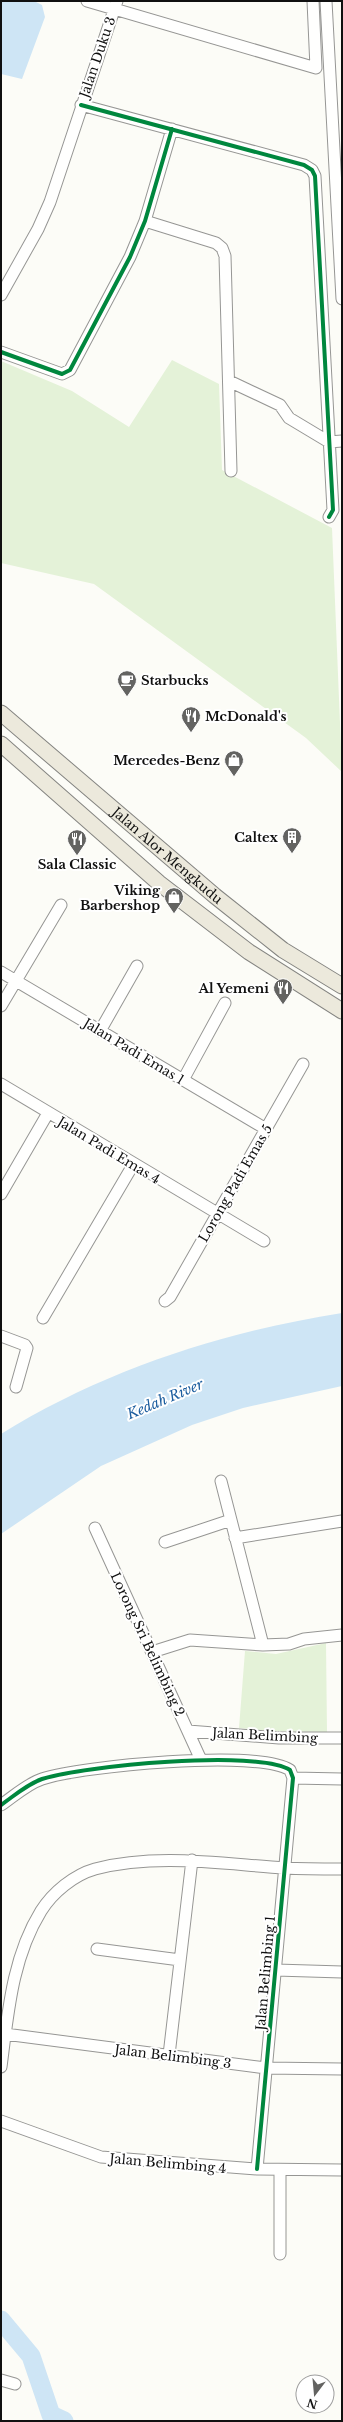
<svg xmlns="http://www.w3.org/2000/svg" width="343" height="2422" viewBox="0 0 343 2422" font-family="'Libre Baskerville',serif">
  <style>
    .green { fill: #e4f2d8 }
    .water { fill: #cee5f5 }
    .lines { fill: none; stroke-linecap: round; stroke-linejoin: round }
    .river { stroke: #cee5f5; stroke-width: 19 }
    .minor-casing { stroke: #969694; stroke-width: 13 }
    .major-casing { stroke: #848481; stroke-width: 17 }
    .minor { stroke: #fffffe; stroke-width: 11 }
    .major { stroke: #ece9dc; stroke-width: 15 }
    .cycleway-casing { stroke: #fff; stroke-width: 6 }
    .cycleway { stroke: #00873e; stroke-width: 4 }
    .labels { text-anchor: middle; stroke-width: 4; stroke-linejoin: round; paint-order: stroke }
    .street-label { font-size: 13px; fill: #101010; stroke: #fff }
    .poi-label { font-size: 13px; font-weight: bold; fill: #101010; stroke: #fff; text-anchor: end }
    .water-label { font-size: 14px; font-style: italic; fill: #1d5e9f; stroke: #fff }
  </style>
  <rect width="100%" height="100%" fill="#fcfcf7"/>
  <!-- green -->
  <path class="green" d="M172,360L219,384L222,470L332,528L342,772L306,738L94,584L1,563V361L72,391L129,427Z
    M326,1643L327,1732L271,1731L239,1728L245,1651L276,1654Z"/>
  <!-- water -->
  <path class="water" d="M1,1H34L42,5L45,17L22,79L1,74Z
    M342,1313V1386L243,1408L192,1425L101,1466L1,1534V1434C105,1370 222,1332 342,1313Z"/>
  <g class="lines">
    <!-- river -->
    <path class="river" d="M1,2320L31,2356L51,2415L64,2421"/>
    <defs>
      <path id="minor" d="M87,1L316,68L313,1
        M326,1L342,299
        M81,105L304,165L312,170L315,176L333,510L329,517
        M145,221L216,243L222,248L225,256L231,471
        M1,295L38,229L50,202L117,1
        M1,352L62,374L70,370L130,257L145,221L172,129
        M229,381L280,405L289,418L329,442L342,441
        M1,972L266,1129
        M1,1006L61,905
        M100,1031L137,966
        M183,1080L225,1003
        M1,1084L264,1241
        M1,1194L48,1113
        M165,1301L170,1297L303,1064
        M43,1318L133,1165
        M1,1336L25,1345L27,1348L16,1387
        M221,1481L263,1645
        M95,1528L201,1760
        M235,1538L342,1521
        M165,1542L231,1520
        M152,1652L190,1640L263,1645L289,1644L304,1639L342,1635
        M188,1731L279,1738H342
        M293,1778L342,1779
        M1,1805C14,1796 27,1784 42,1779C81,1766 258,1749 290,1770L293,1778L257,2169
        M97,1949L180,1960
        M276,1970L342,1972
        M5,2034L266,2068L342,2069
        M169,2055L192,1860
        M1,2067C8,2013 12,1958 41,1911C53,1892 74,1875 95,1869C157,1853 222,1864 285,1868C304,1869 323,1869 342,1869
        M1,2121L101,2157L257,2169L342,2170
        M280,2170V2254
        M1,2380L15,2384"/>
      <g id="major">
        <path id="s1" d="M1,713L215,896L283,950L342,986"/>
        <path d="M1,744L159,883L249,952L342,1011"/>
      </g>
    </defs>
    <!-- minor casing -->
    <use href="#minor" class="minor-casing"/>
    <!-- major casing -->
    <use href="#major" class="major-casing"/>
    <!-- minor -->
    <use href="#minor" class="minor"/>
    <!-- major -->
    <use href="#major" class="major"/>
    <defs>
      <path id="cycleway" d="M81,105L304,165L312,170L315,176L333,510L329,517
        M1,352L62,374L70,370L130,257L145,221L172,129
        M1,1805C14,1796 27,1784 42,1779C81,1766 258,1749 290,1770L293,1778L257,2169"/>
    </defs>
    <!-- cycleway casing -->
    <use href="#cycleway" class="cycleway-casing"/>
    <!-- cycleway -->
    <use href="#cycleway" class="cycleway"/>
  </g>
  <!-- icons -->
  <defs>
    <symbol id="cafe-pin" viewBox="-11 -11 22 30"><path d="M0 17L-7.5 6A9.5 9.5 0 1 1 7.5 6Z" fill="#636361" stroke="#fff"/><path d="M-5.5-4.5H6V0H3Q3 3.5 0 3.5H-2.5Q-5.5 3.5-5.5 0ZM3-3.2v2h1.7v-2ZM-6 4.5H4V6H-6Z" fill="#fff"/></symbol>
    <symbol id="restaurant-pin" viewBox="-11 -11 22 30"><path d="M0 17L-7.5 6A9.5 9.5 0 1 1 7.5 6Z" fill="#636361" stroke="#fff"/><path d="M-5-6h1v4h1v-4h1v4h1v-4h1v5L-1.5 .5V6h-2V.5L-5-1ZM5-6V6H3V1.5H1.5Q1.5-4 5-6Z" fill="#fff"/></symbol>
    <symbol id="shop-pin" viewBox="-11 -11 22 30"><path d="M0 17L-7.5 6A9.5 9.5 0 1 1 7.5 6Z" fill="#636361" stroke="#fff"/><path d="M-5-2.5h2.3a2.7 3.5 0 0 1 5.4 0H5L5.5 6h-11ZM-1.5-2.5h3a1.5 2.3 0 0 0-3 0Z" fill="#fff"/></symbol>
    <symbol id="building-pin" viewBox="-11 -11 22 30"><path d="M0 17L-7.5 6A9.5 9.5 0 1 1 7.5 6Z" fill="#636361" stroke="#fff"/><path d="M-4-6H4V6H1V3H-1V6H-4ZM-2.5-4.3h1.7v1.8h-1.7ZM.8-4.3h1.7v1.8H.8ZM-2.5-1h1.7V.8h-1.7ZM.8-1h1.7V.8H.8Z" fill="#fff"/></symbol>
  </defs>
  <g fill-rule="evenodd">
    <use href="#cafe-pin" x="116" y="669" width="22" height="30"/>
    <use href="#restaurant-pin" x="180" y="705" width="22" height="30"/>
    <use href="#shop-pin" x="223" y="749" width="22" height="30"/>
    <use href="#building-pin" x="281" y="826" width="22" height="30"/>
    <use href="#restaurant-pin" x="66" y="828" width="22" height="30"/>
    <use href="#shop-pin" x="163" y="886" width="22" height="30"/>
    <use href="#restaurant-pin" x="272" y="977" width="22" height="30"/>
  </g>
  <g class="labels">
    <!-- street labels -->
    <g class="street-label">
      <text transform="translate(97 57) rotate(-71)" y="5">Jalan Duku 3</text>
      <text dy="5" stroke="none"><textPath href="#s1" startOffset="219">Jalan Alor Mengkudu</textPath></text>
      <text transform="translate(134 1051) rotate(31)" y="5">Jalan Padi Emas 1</text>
      <text transform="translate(109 1150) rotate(31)" y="5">Jalan Padi Emas 4</text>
      <text transform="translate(235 1183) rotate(-60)" y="5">Lorong Padi Emas 5</text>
      <text transform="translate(148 1644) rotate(65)" y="5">Lorong Sri Belimbing 2</text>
      <text transform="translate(265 1735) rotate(3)" y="5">Jalan Belimbing</text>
      <text transform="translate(265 1973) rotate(-85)" y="5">Jalan Belimbing 1</text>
      <text transform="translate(173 2056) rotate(7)" y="5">Jalan Belimbing 3</text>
      <text transform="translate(168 2163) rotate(5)" y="5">Jalan Belimbing 4</text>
    </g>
    <!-- poi labels -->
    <g class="poi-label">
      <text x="141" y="685" text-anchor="start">Starbucks</text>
      <text x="205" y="721" text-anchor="start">McDonald's</text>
      <text x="220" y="765">Mercedes-Benz</text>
      <text x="278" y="842">Caltex</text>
      <text x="77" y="869" text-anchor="middle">Sala Classic</text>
      <text x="160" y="895">Viking<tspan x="160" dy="15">Barbershop</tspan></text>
      <text x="269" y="993">Al Yemeni</text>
    </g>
    <!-- water labels -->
    <g class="water-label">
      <text transform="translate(165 1399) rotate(-23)" y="5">Kedah River</text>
    </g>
  </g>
  <!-- border -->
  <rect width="343" height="2422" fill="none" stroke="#101010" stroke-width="4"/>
  <!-- north arrow -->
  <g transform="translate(315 2394) rotate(196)"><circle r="19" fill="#ffffff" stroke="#9f9f9f"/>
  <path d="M0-3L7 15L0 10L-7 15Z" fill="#636361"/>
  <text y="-6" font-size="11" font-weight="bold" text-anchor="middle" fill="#101010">N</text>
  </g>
</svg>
